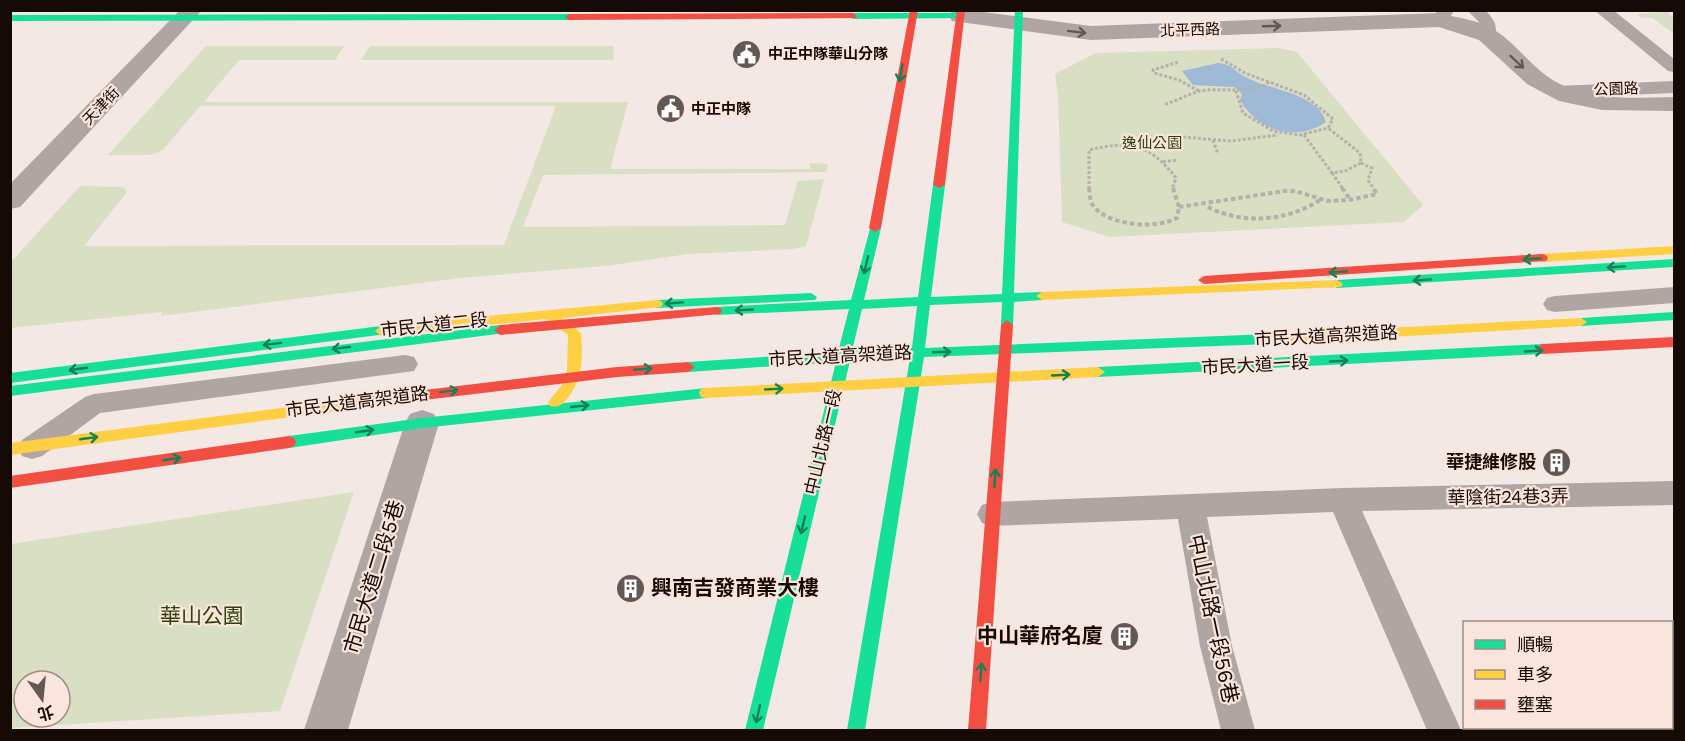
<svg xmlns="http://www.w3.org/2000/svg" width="1685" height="741" viewBox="0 0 1685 741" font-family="'Work Sans','Noto Sans TC',sans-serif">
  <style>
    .green { fill: #d8dfc3; fill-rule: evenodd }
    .water { fill: #9fbad6 }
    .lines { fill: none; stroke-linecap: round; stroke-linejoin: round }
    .path-far1 { stroke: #b8aeac; stroke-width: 3; stroke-dasharray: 3 2; stroke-linecap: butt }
    .path { stroke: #b8aeac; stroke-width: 4; stroke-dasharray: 4.5 3; stroke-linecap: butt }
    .lane { fill: #afa5a3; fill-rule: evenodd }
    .street { fill: #afa5a3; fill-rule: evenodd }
    .fast { fill: #16e098; fill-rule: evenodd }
    .slow { fill: #ffcf43; fill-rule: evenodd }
    .jam { fill: #f24e42; fill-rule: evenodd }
    .oneway { stroke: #625854 }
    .oneway2 { stroke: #168056 }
    .labels { text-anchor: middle; stroke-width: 4.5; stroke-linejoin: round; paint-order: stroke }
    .far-street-label { font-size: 15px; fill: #150a06; stroke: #fae5dc }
    .far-poi-label { font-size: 15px; font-weight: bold; fill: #150a06; stroke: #fae5dc; text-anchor: start }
    .far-park-label { font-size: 15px; fill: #2b4207; stroke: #fae5dc }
    .street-label { font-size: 18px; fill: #150a06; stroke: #fae5dc }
    .poi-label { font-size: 18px; font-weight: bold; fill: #150a06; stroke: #fae5dc; text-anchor: end }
    .near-street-label { font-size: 21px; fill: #150a06; stroke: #fae5dc }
    .near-poi-label { font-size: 21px; font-weight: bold; fill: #150a06; stroke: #fae5dc; text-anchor: start }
    .near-park-label { font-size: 21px; fill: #2b4207; stroke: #fae5dc }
  </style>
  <rect width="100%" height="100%" fill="#f3e8e3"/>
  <!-- green -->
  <path class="green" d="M1667,12L1674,18V34L1652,18H1642L1636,14Z
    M206,46H344L335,60H239L204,102H628L610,169H810V163L828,164L826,172L543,175L523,227L785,225L798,181L824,179L806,246L793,249L688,254L605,266L461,278L161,316L162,312L11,328V262L80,186L123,187L127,192L84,246L504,245L556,106H200L163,150L150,155H108Z
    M370,46H613L614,60H361Z
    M1279,48L1297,52L1423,205L1404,222L1109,237L1062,222L1058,95L1055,74L1096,53Z
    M354,492L280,711L11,728V544ZM24,681H60V717H24Z"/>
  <!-- water -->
  <path class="water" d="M1218,63C1229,64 1231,67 1239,73C1262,89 1294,88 1316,107C1321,110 1324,117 1326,122C1297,142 1258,132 1240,100L1242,94L1234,87L1193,85L1182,71Z"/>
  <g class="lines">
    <!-- path-far1 -->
    <path class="path-far1" d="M1221,59L1245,73L1269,82
      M1178,62L1153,70L1154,73L1179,80L1199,91
      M1165,104C1177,101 1188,94 1200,91C1219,87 1255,95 1269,82L1304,95L1333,119L1328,128L1300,135L1273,131L1243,113L1236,91
      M1304,135L1332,173L1345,171L1361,163L1360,153L1328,128
      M1183,137L1231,141L1278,135
      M1213,140L1218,154
      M1163,162L1177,160
      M1361,163L1372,168L1368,180L1374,189
      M1332,173L1343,189
      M1089,189V150C1129,140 1150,144 1176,178L1172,189"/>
    <!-- path -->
    <path class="path" d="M1089,188C1090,196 1090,204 1096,209C1113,226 1157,229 1177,218L1179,207
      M1173,188L1179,207
      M1342,188L1350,199
      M1179,207L1285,191H1295L1328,201L1349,200L1377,194L1373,188
      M1208,207C1242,225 1288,221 1320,200"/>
    <!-- lane -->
    <path class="lane" d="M1438,10H1455L1445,24L1439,25L1431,20Z
      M1467,10H1485C1493,18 1500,27 1493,38H1481L1478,34L1479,22Z
      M1594,10H1613L1674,59V72L1668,71Z
      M1674,81V93L1557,98L1550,96L1548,92L1550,88L1557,86Z
      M1674,287V303L1555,312L1547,310L1543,304L1547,298L1555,296Z
      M405,355L414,357L418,364L414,371L100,413L42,456L32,459L22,456L18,448L22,440L85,397L94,394Z
      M1674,481V505L1362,511L1461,730H1427L1333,512L1207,517L1232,646L1255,730H1221L1200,646L1178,519L992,526L982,523L977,514L982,505L992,502L1342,488Z"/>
    <!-- street -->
    <path class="street" d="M180,10H202L20,207L10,209V184Z
      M968,10L1091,26L1439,13C1458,18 1480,20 1496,31C1520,47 1534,71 1560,84C1596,101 1636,98 1674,97V111L1602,110L1559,101L1527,84L1479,40L1439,27L1091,40L960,22L952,21L949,16L952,11Z
      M422,410L434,414L439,423L348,730H304L405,423L410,414Z"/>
    <!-- fast -->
    <path class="fast" d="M1015,10H1023L1014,293L1042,292L1048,296L1042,300L1014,302L1013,325L1007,330L1001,325L1002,302L930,305L925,348L1270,334L1277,339L1270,344L924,357L865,730H847L910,358L850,361L763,730H745L836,362L688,372L681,367L688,362L838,352L849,309L716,315L710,311L716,307L851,300L871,225L875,224L881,228L864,300L918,297L933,185L939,182L945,185L931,297L1002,294ZM917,306L912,348L852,351L862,309Z
      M960,13L964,16L963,18L853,19L849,16L853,13Z
      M10,15L569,14L573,17L569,20L10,21Z
      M1674,259V267L1337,288L1331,284L1337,280Z
      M811,293L817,297L815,300L657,308L651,304L657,300Z
      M1674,312V320L1581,326L1575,322L1581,318Z
      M500,325L506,330L505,333L10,396V386Z
      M381,326L386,328L387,331L386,334L10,383V373Z
      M1542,344L1549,349L1542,354L1098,377L1091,372L1098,367Z
      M706,388L711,389L713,393L711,397L706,398L422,428L289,448L284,446L282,442L284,438L289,436L422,418Z"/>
    <!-- slow -->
    <path class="slow" d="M1674,246V254L1542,262L1536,258L1542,254Z
      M1337,280L1343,284L1341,287L1042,300L1036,296L1042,292Z
      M657,300L661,301L663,304L661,307L562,318L581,333C583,357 583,380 567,399C562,405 558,408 550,406L548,402L562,385L567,371L568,335L546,319L381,336L375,331L381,326Z
      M1581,318L1587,322L1581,326L1270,344L1263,339L1270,334Z
      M1098,367L1105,372L1098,377L706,398L701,397L699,393L701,389L706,388Z
      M366,397L371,398L373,402L371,406L366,407L10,455V443Z"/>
    <!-- jam -->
    <path class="jam" d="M910,10H918L881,228L875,232L869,228Z
      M957,10H965L945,185L939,188L933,185Z
      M853,13L857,16L856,18L569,20L565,17L569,14Z
      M1542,254L1546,255L1548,258L1546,261L1204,284L1198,280L1204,276Z
      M716,307L720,308L722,311L720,314L500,335L494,330L500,325Z
      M1007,320L1013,325L986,730H968L1001,325Z
      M1674,337V347L1542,354L1535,349L1542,344Z
      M688,362L695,367L688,372L617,377L366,407L361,406L359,402L361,398L366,397L617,367Z
      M289,436L294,438L296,442L294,446L289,448L10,488V476Z"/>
  </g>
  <!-- one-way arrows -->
  <defs><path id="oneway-shaft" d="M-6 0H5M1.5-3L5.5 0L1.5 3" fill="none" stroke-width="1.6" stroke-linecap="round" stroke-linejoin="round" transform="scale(1.5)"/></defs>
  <g class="oneway">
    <use href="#oneway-shaft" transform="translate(1272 26) rotate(-2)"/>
    <use href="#oneway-shaft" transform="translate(1077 32) rotate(7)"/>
    <use href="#oneway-shaft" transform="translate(1517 62) rotate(43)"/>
  </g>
  <g class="oneway2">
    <use href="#oneway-shaft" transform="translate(901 73) rotate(100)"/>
    <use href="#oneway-shaft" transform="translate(1532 259) rotate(176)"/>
    <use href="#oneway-shaft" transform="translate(866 265) rotate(104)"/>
    <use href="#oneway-shaft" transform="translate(1616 267) rotate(176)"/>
    <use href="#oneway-shaft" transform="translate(1338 272) rotate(176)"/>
    <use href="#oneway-shaft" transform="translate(1422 280) rotate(176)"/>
    <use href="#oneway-shaft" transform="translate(674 303) rotate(176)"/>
    <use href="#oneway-shaft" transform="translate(744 310) rotate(177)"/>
    <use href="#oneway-shaft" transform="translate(272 344) rotate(173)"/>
    <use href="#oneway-shaft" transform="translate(341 348) rotate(173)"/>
    <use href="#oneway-shaft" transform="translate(1534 351) rotate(-3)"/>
    <use href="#oneway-shaft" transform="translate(942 352) rotate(-2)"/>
    <use href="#oneway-shaft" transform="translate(1339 361) rotate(-3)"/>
    <use href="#oneway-shaft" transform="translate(78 369) rotate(172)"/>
    <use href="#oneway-shaft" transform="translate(643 369) rotate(-5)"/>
    <use href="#oneway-shaft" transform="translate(1061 375) rotate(-3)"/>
    <use href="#oneway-shaft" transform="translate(774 389) rotate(-3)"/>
    <use href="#oneway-shaft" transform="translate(449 391) rotate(-7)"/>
    <use href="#oneway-shaft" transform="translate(580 406) rotate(-6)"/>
    <use href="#oneway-shaft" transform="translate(365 431) rotate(-8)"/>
    <use href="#oneway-shaft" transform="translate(89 438) rotate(-8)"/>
    <use href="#oneway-shaft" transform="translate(172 459) rotate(-8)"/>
    <use href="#oneway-shaft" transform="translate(995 478) rotate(-86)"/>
    <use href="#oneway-shaft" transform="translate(803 525) rotate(103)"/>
    <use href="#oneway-shaft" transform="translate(981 672) rotate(-86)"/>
    <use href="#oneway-shaft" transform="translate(758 714) rotate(103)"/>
  </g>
  <!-- icons -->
  <defs>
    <symbol id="civic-disc" viewBox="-11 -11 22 22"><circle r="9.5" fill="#635853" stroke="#fae5dc"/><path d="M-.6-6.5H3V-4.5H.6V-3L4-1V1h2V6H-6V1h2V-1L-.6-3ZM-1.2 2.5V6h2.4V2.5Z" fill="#fff"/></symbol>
    <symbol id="building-disc" viewBox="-11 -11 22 22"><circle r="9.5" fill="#635853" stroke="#fae5dc"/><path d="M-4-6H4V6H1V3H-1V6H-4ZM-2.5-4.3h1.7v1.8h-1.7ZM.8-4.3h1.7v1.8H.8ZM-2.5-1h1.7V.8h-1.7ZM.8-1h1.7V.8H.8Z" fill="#fff"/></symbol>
  </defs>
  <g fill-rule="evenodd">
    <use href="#civic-disc" x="730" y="38" width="33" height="33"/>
    <use href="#civic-disc" x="654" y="92" width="33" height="33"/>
    <use href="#building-disc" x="1540" y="446" width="33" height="33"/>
    <use href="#building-disc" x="614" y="572" width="33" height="33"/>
    <use href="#building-disc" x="1108" y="620" width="33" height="33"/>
  </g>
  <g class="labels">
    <!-- far-street labels -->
    <g class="far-street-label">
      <text transform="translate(1190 30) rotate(-2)" y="5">北平西路</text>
      <text transform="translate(1616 89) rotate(-2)" y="5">公園路</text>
      <text transform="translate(101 106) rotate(-46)" y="5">天津街</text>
    </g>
    <!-- far-poi labels -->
    <g class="far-poi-label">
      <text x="768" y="59">中正中隊華山分隊</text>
      <text x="691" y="114">中正中隊</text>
    </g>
    <!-- far-park labels -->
    <g class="far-park-label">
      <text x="1152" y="148">逸仙公園</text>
    </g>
    <!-- street labels -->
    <g class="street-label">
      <text transform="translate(434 325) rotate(-6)" y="6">市民大道二段</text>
      <text transform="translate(1326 336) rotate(-3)" y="6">市民大道高架道路</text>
      <text transform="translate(840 356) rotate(-3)" y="6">市民大道高架道路</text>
      <text transform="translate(1255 365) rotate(-3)" y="6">市民大道一段</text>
      <text transform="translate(357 402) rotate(-7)" y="6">市民大道高架道路</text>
      <text transform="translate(823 442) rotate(-77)" y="6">中山北路一段</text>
      <text transform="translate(1508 497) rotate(-1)" y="6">華陰街24巷3弄</text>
    </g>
    <!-- poi labels -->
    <g class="poi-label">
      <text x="1536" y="468">華捷維修股</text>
    </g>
    <!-- near-street labels -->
    <g class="near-street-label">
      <text transform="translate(374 577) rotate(-73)" y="7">市民大道二段5巷</text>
      <text transform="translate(1213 619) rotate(78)" y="7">中山北路一段56巷</text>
    </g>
    <!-- near-poi labels -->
    <g class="near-poi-label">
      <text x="651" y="595">興南吉發商業大樓</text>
      <text x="1103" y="643" text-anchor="end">中山華府名廈</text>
    </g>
    <!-- near-park labels -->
    <g class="near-park-label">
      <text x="202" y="623">華山公園</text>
    </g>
  </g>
  <!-- border -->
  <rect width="1685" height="741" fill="none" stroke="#150a06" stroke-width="24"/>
  <!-- legend -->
  <rect x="1463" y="621" width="210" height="108" fill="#fae5dc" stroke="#9e8d86" stroke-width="1.5"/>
  <rect x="1475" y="640" width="30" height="9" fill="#16e098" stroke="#9e8d86" stroke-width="1.5"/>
  <text x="1517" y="651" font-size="18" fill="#150a06">順暢</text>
  <rect x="1475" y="670" width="30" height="9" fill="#ffcf43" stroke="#9e8d86" stroke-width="1.5"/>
  <text x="1517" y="681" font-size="18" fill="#150a06">車多</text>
  <rect x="1475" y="700" width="30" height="9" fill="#f24e42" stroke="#9e8d86" stroke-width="1.5"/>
  <text x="1517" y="711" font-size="18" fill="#150a06">壅塞</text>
  <!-- north arrow -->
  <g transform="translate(42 699) rotate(165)"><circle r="28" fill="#fae5dc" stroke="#9e8d86" stroke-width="1.5"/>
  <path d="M0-4.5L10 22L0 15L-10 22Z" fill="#635853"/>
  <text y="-9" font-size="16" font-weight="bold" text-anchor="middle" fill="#150a06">北</text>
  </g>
</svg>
